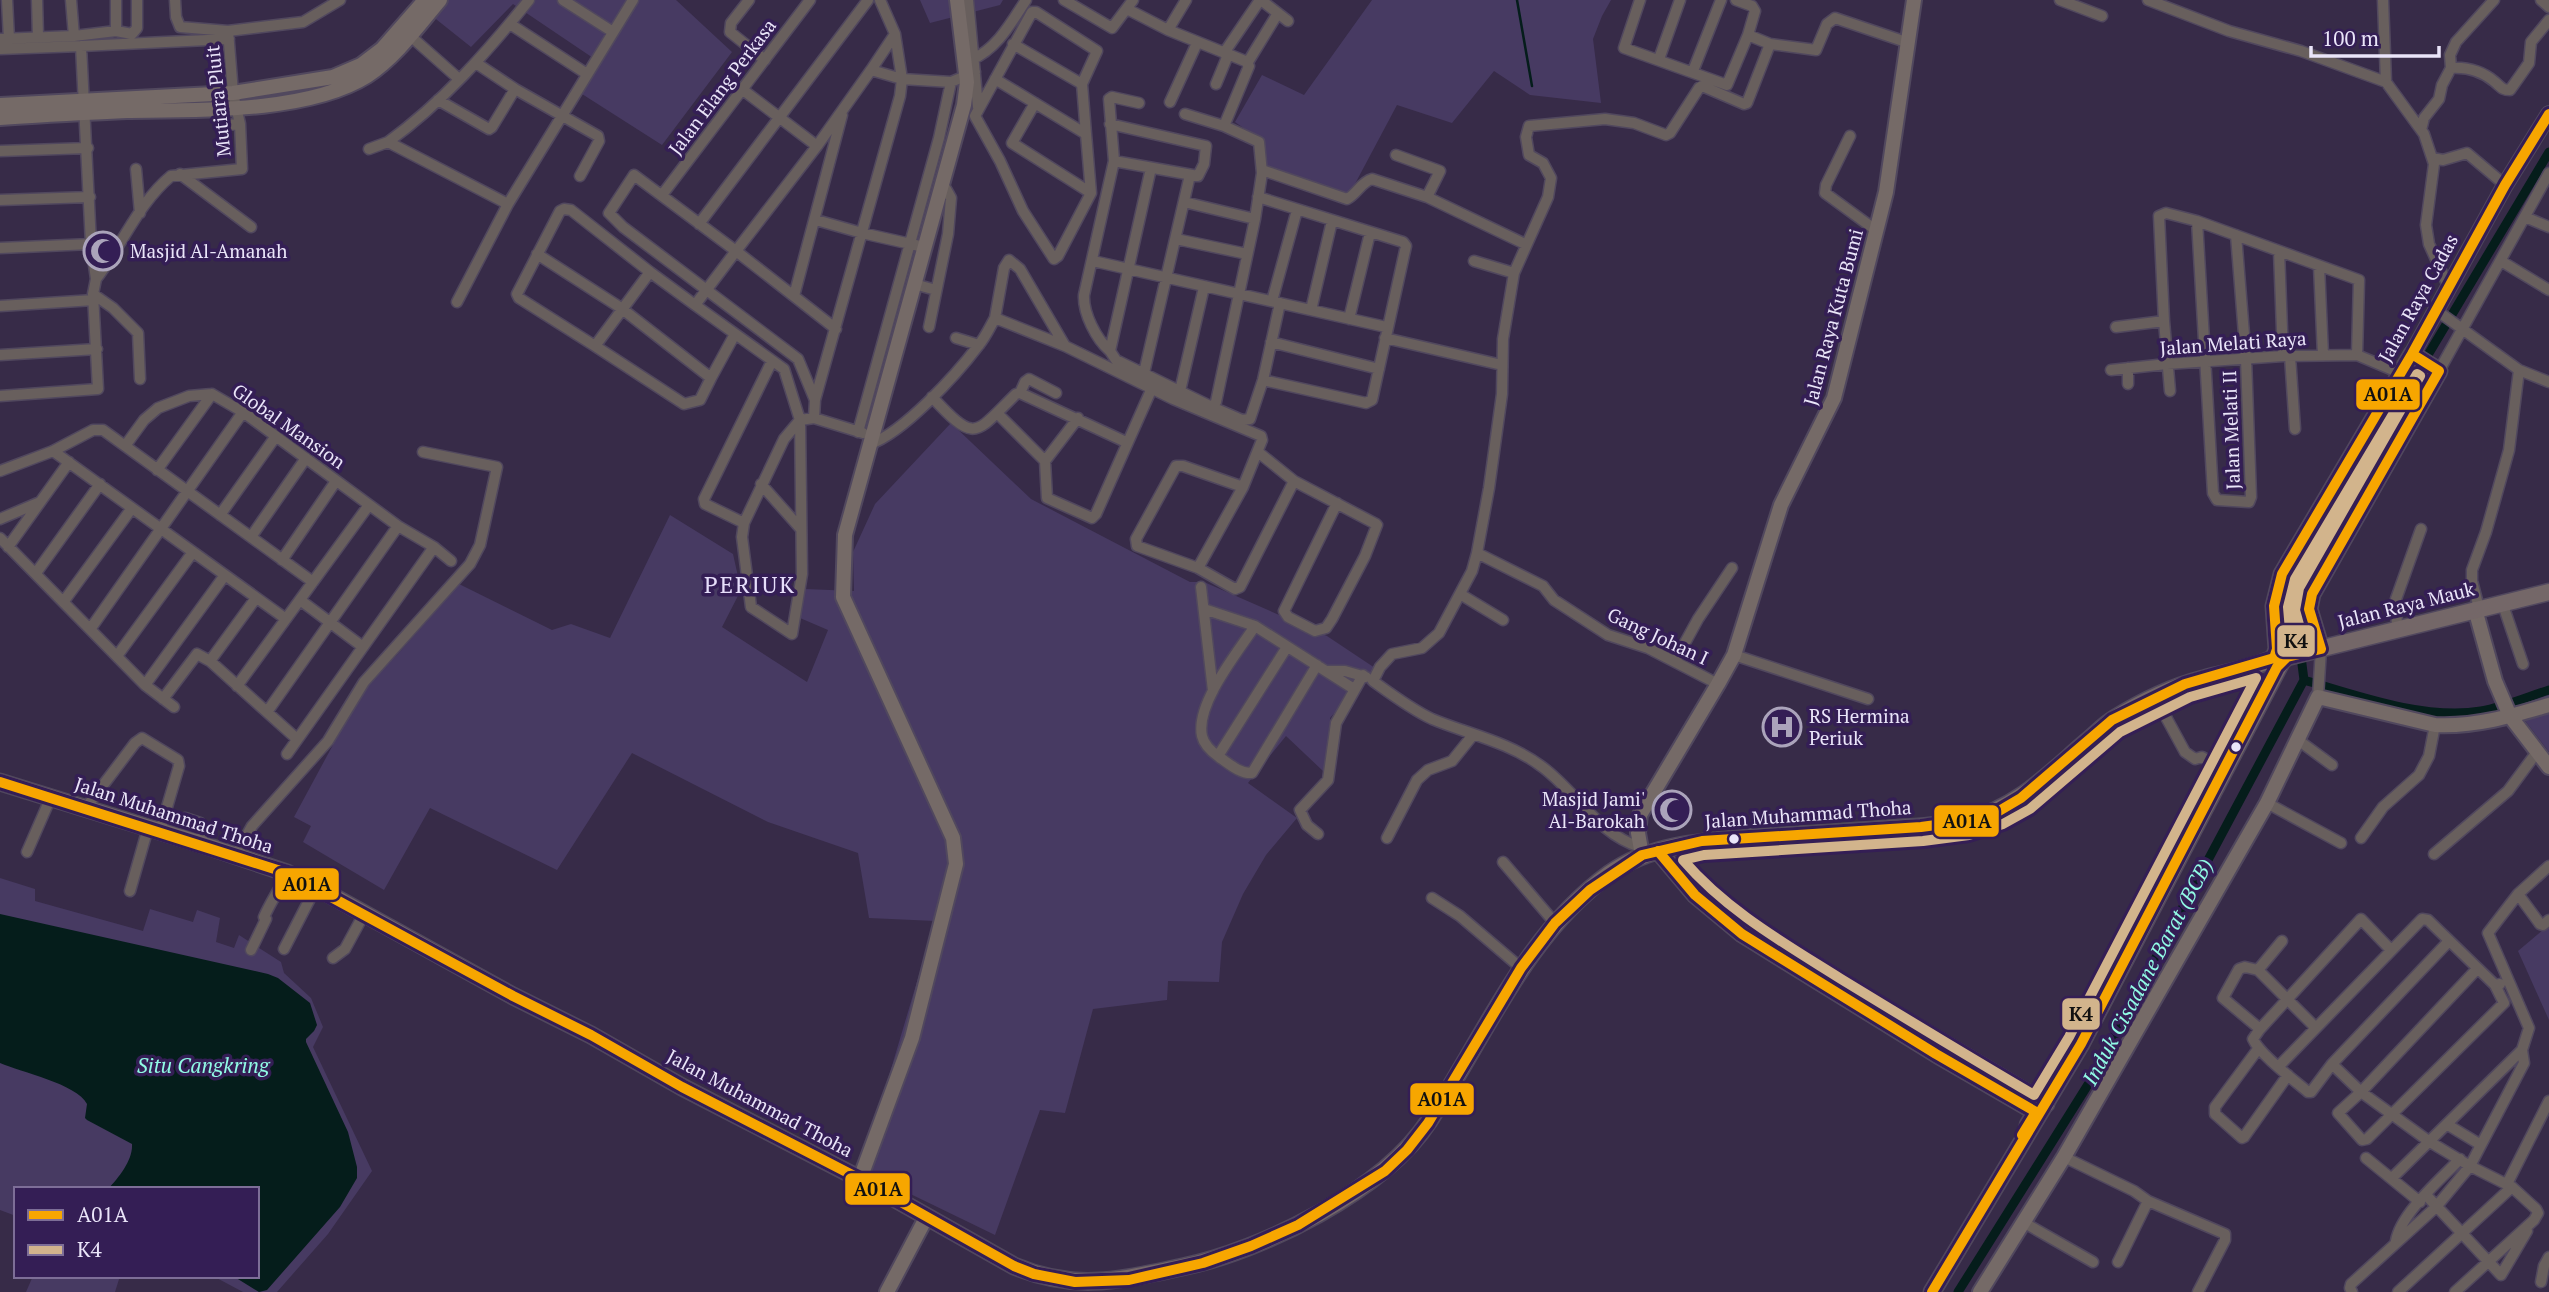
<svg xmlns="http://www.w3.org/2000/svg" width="2549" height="1292" viewBox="0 0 2549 1292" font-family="'PT Serif',serif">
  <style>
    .green { fill: #473a62 }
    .water { fill: #051d1b }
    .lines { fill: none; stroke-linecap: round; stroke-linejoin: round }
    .stream { stroke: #051d1b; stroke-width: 2.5 }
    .canal { stroke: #051d1b; stroke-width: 9 }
    .street-casing { stroke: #51485e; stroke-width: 13 }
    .secondary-casing { stroke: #51485e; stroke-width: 18 }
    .primary-casing { stroke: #51485e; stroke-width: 19 }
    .street { stroke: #685f5d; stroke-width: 10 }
    .secondary { stroke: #756a67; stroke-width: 14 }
    .primary { stroke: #746768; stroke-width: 16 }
    .bus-1-casing { stroke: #341e55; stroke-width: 16 }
    .bus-2-casing { stroke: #341e55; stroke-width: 16 }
    .bus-1 { stroke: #f7a600; stroke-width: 10 }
    .bus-2 { stroke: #d2b48c; stroke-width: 10 }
    .bus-dot { fill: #eae5f9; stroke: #341e55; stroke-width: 2.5 }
    .labels { text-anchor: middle; stroke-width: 7; stroke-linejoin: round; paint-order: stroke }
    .street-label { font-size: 19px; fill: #eae5f9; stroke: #341e55 }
    .poi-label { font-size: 19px; fill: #eae5f9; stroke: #341e55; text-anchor: start }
    .water-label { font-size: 21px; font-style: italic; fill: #91fbe5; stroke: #341e55 }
    .quarter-label { font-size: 23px; letter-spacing: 2px; fill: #e6defa; stroke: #341e55 }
    .line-badge { stroke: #341e55; stroke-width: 2.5 }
    .pale-badge-label { font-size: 19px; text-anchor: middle; font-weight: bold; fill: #111 }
  </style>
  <rect width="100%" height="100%" fill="#372b48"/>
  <!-- green -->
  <path class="green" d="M412,0H676L732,52L662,145L582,94L599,62L513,4L471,47Z
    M920,0H1003L1000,5L930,23Z
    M1372,0H1611L1602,16L1593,39L1601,103L1530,95L1494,71L1452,123L1397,105L1348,197L1260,166L1263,142L1235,122L1262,75L1304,95Z
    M951,423L1031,499L1190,582H1204L1327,636L1375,668L1330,718L1333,730L1323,771L1286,736L1248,783L1297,818L1266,855L1243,894L1222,942L1219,982L1168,981L1167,1000L1093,1009L1065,1113L1040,1110L995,1235L861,1170L935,921L869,918L858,853L768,822L632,753L557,870L430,808L384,890L303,842L311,826L294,817L368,680L396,656L459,584L552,630L571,624L610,638L670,515L733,554L741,590L722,627L807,682L828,630L800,618L805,589L854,591L853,552L875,504Z
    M2549,693V752L2513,705Z
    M0,878L35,889V901L143,931L150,909L193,922L197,910L220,918L216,942L234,948L239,935L281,962L284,973L311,998L323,1027L313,1047L372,1171L328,1234L277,1292H243L213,1276H257V1189H16V1216L0,1210Z
    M2549,925V1020L2518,951Z
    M33,1276H120L115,1292H26Z"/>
  <!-- water -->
  <path class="water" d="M0,914L268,974L278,978L310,1003L317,1025L314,1031L306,1039V1042L348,1132L357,1167V1178L340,1207L267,1290L259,1292L233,1276H257V1189H108C119,1177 133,1160 132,1144L87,1120L85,1118L87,1104C77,1084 21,1072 0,1063Z"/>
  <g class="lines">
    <!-- stream -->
    <path class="stream" d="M1517,0L1532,86"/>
    <!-- canal -->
    <path class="canal" d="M2304,680L2295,610L2299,571L2549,152
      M2304,680C2358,696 2424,720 2481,711C2504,707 2527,697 2549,690
      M1958,1292L2089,1083L2304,680"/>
    <defs>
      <path id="street" d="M7,0L9,39
        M37,0L38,36
        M71,0L74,36
        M116,0V31
        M175,0L176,17L180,27L228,31
        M563,0L613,32
        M749,0L731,23L730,32L765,60
        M880,0L895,34L902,79L951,82L975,72
        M968,0L978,107
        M1064,0L1112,28L1133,0
        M1261,0L1288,21
        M1640,0L1624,48L1727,85L1748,35L1755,11L1752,6L1736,0
        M2060,0L2102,16
        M2148,0L2229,31L2301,51L2386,82
        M2383,0L2386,82L2424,134L2434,164L2426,225L2429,244L2449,288
        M2541,0L2549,7
        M1127,9L1168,30L1245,61L1249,66L1224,126L1259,142L1262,173L1255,219L1220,383L1216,402L1212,407L1116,360L1110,351L1151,168
        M510,24L587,74
        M1168,30L1186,0
        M407,33L459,79
        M1748,35L1770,44L1816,50L1827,24L1835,18L1909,43
        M0,39L74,36L116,31L132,34L137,28V0
        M1013,44L1082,84
        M81,46L229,39
        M0,49L81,46L91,244L96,279L93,294L98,389L0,396
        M1224,53L1260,0
        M1659,59L1680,0
        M971,60C997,49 1011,23 1026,0
        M1248,62L1278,13
        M476,63L515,89L598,136L599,141L580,176
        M2451,68C2468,67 2482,71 2495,82C2501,87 2502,90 2510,90L2529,63L2531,42L2549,20
        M1693,71L1721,0
        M995,79L1086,134L1082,84L1097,51L1036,12H1032L975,116L1000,161L1023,211L1054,259L1058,256L1091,193L1086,134
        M1216,84L1228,55
        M743,90L817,146
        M438,100L489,129L492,127L515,89
        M1170,102L1197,43
        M1035,103L1012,143L1091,193
        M1185,114L1224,126
        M1110,124L1206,146L1204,164L1198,176L1114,161
        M224,125L240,124
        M2421,130L2424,118L2439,99L2442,85L2451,68L2450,55L2456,42L2494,0
        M1850,136L1826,185L1825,193L1877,231
        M369,149L388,142
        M0,151L88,148
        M1396,155L1440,171L1427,197
        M2432,158L2443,160L2467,153L2505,185
        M136,169L140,213
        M1262,170L1347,199C1357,194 1361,182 1372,179L1427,197L1525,244
        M180,174L251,227
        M662,195L810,0
        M1258,197L1403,242L1406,246L1372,400L1366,403L1263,380
        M0,200L90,197
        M1184,202L1255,219
        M508,204L388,142C442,103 487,52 529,0
        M564,209L571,210L650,272L595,346L519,298L517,294L560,211Z
        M2525,217L2549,227
        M816,220L862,233L924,247
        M2197,221L2213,493L2217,500L2249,502L2251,497L2246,359L2236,235
        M699,224L868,0
        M1176,239L1247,254
        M0,248L91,244
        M2279,251L2283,356
        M537,254L621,308L711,378L735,334
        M1093,261L1386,327
        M1474,261L1514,273
        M2501,261L2549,290
        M2319,266L2323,355
        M650,272L695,305L736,251L634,175L609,213L623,227L798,359L815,400L900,96L902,79L871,70L895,34
        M96,279C121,247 139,202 171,176L242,169L240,124L233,93L228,31L303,22L340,0
        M914,284L936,290
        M93,294L113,308L138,333L140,379
        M794,296L842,115
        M1272,301L1297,210
        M457,302L508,204L633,0
        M695,305L784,369L800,420L784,439L744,523L705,504L704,499L772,361
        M0,306L94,300
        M1311,310L1332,221
        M2436,310L2519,370L2549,382
        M995,318L1004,268L1009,260L1020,269L1065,346
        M1349,319L1370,233
        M929,327L948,234L951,198L946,189L942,187
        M2116,327L2164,321
        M836,329L736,251L817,146L871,70
        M956,338L979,345
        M1385,338L1502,365
        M1271,342L1379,369
        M595,346L684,404L700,400L711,378
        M1110,351C1096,339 1083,313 1084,295L1114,161L1109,99L1112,97L1139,103
        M0,355L97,349
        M2290,356L2295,429
        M2128,368V384
        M2111,370L2167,364L2283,356L2357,355L2400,373
        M2439,371L2549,173
        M1144,373L1190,175
        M1180,391L1204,287
        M2170,391L2164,321L2159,216L2166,213L2197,221L2359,280L2357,355
        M1020,393L1025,382L1029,379L1056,393
        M932,397C976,444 974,435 1016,394L1020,393L1126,442
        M815,400L814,418L863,433
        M1212,407L1242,420L1250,419L1263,380L1280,303
        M998,414L1045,461L1047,498L1092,518L1096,514L1152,388
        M858,432L939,138L951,82
        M870,444C903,433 956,375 978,346C985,338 990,327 995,318L1065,346L1173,399L1261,436L1262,440L1243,487L1198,568
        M125,446L144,420L158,408L189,396L212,394L243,412L398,526L434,547L451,561
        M53,451L286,619
        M1258,452L1294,481L1376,524L1377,525L1365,556L1332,619L1326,628L1315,631L1288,617L1284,611L1337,503
        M1045,461L1078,418
        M157,470L212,394
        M0,471L53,451L93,430H103L313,582
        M761,484L800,528
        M1243,487L1183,466H1176L1136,539L1137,546L1198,568L1235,589L1240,587L1294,481
        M220,515L276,436
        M0,519L40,502
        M744,523L742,537L751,607L792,634L802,574L800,420L814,418
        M251,537L306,458
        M0,538L145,685L174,707
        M8,547L69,462
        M1477,553L1543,586L1554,600L1608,635L1648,648L1718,684
        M282,560L336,481
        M36,573L100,484
        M1201,587L1213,691
        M1460,594L1503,620
        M300,600L363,647
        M64,601L132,508
        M2502,602L2523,664
        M2479,608L2472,581V570L2486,532L2509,450L2519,370
        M1204,609L1255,626L1354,689
        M1255,626C1238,652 1195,704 1202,736C1204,745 1212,752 1219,757C1228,763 1240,774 1252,773L1317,665
        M91,628L243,412
        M2397,628L2396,599L2421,529
        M1734,655L1868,699
        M117,656L193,552
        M210,661L256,598
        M1675,661L1698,619L1732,568
        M1326,671H1345L1366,677
        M145,685L225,575
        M237,686L369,505
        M2155,697L2185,752L2195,759L2202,757L2225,770
        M2318,697L2321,649
        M163,699L197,654L210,661L297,739
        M267,712L398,526
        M2298,740L2332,765
        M287,754L434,547
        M1218,756L1287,647
        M2267,803L2341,843
        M85,809L135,743L142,738L178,760L179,766L160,831
        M185,818L200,823L203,828L201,844
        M1318,834L1307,825L1300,810L1328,780L1336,723L1363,675
        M1387,838L1417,780L1428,770L1452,761L1473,735
        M2361,838L2383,807L2419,775L2429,756L2435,725
        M1640,847C1597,834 1576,791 1541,766C1509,742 1468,734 1432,719C1411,709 1391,694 1373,681L1380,667L1392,654L1422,648L1439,633L1472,571L1477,553L1489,488L1502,394L1503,339L1514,273L1548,197L1551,178L1543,163L1529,155L1526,137L1529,126L1605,119L1634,123L1666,135L1670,133L1699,88L1702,86L1744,104L1747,103L1770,44
        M27,852L51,797
        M2434,854L2508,791L2537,752
        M236,855L252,826L328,741L364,682L470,564L480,545L497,467L423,452
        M1503,862L1555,923
        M130,891L148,828
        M2518,894L2540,924L2543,925L2549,920
        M1432,898L1460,916L1521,968
        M284,949L316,887
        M2390,949L2361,919L2260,1029L2253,1039C2260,1055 2294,1080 2308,1092H2311L2332,1064L2449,941
        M251,950L266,919L264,917C271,901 280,889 287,873
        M333,958L345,949L364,914
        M2477,969L2361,1092L2338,1113L2362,1140L2367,1139L2504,1003L2495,985
        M2258,970L2245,967L2239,969L2223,998L2260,1029
        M2258,970L2315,1027
        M2258,970L2282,941
        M2258,1049L2215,1107V1114L2242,1138L2244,1137L2288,1075
        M2332,1064L2361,1092L2430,1142L2470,1166L2512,1187L2536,1209L2538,1213L2534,1220L2455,1292
        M2279,1066L2422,919L2428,920L2495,985L2500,984
        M2448,1125L2481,1145
        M2064,1157L2134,1191L2148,1201L2225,1234V1240L2198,1292
        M2366,1158L2420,1202
        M2392,1178L2522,1050L2529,1028L2488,933L2518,894L2549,866
        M2507,1184L2549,1101
        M2426,1195L2501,1275L2527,1231
        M2023,1222L2093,1262
        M2396,1241C2401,1213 2440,1180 2460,1159
        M2118,1262L2148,1201
        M2541,1282L2544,1266L2549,1257
        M2352,1292L2350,1288L2351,1284L2436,1207L2470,1166L2524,1063L2522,1050
        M2398,1292L2512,1187"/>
      <path id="secondary" d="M0,105L233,93L333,77L361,65L382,49L425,0
        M0,118C42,115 85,113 127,111C196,110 308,113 367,76C396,57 418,26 440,0
        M2412,354L2505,185L2549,114
        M2475,609L2495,681L2510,716L2549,767
        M1642,855L1638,833L1640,815L1718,684L1734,655L1781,505L1834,398L1886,192L1914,0
        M860,1179L912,1038L956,864L953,838L843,597L845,535L964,105L967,82L957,0
        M887,1292L926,1218
        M1980,1292L2064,1157L2267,803L2318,697L2435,725C2475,727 2512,716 2549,705"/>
      <path id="primary" d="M0,782L201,844L287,873L316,887L513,996L591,1035L682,1087L860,1179L1014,1266C1076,1292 1120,1280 1182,1267C1262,1251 1384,1190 1429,1121C1485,1037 1524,936 1609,874C1652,843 1708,841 1759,837C1802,835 1844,832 1886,829C1913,827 1942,827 1968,820C2016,809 2049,774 2085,743C2095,735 2104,725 2114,719C2141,702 2172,687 2203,679C2226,672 2253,669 2274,658L2277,649L2274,606L2282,574L2412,354L2439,371L2312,594L2309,609L2321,649
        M1658,851L1695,895L1742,934L1936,1054L2036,1112L2028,1125
        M1729,911L1866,997L2046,1104
        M1932,1292L2081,1044L2282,661L2287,657L2549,592"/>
    </defs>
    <!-- street casing -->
    <use href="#street" class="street-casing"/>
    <!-- secondary casing -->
    <use href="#secondary" class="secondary-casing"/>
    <!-- primary casing -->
    <use href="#primary" class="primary-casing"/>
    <!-- street -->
    <use href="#street" class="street"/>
    <!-- secondary -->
    <use href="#secondary" class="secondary"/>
    <!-- primary -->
    <use href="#primary" class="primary"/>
    <defs>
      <path id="bus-1" d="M0,782L287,873L513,996L591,1035L682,1087L860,1179L1014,1266L1034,1274L1075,1282L1129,1280L1203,1263L1251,1246L1298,1225L1385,1171L1407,1150L1428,1123L1521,968L1555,923L1590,890L1642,855L1702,841L1921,827L1966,821L1999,811L2021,798L2112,720L2185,684L2274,658L2277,649L2274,606L2282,574L2412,354L2505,185L2549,114
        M1658,851L1695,895L1742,934L1936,1054L2036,1112L2022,1135
        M1932,1292L2081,1044L2277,667L2287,657L2321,649L2309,609L2312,594L2439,371L2412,354"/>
      <path id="bus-2" d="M2417,374L2420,376L2299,588L2295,610L2303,639L2291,642L2288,607L2295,579Z
        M2256,678L2069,1037L2034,1095C1969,1057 1905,1018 1841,979C1784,943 1727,911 1683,860L1704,855L1923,841L1969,835L2003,824L2030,809L2120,732L2190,697Z"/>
    </defs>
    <!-- bus-1 casing -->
    <use href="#bus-1" class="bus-1-casing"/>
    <!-- bus-2 casing -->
    <use href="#bus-2" class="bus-2-casing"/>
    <!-- bus-1 -->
    <use href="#bus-1" class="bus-1"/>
    <!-- bus-2 -->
    <use href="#bus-2" class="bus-2"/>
  </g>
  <!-- icons -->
  <defs>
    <symbol id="mosque-ring" viewBox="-11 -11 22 22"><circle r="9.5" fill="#341e55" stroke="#aba4bb" stroke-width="1.5"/><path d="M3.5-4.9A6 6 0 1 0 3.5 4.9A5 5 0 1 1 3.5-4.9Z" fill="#aba4bb"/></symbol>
    <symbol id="hospital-ring" viewBox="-11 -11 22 22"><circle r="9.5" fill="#341e55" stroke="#aba4bb" stroke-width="1.5"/><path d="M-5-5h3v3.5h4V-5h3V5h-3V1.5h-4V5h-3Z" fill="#aba4bb"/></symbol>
  </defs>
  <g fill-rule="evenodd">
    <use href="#mosque-ring" x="81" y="229" width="44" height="44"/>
    <use href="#hospital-ring" x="1760" y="705" width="44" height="44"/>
    <use href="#mosque-ring" x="1650" y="788" width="44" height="44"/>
  </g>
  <!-- markers -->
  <g class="bus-dot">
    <circle cx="2236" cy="747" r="6"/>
    <circle cx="1734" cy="839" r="6"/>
  </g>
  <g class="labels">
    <!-- street labels -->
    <g class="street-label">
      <text transform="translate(722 87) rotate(-53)" y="7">Jalan Elang Perkasa</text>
      <text transform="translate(218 101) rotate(-96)" y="7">Mutiara Pluit</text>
      <text transform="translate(2418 298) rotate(-61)" y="7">Jalan Raya Cadas</text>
      <text transform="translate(1833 317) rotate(-75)" y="7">Jalan Raya Kuta Bumi</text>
      <text transform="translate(2233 343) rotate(-4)" y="7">Jalan Melati Raya</text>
      <text transform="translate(289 426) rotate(35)" y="7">Global Mansion</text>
      <text transform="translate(2231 430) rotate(-92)" y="7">Jalan Melati II</text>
      <text transform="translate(2406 605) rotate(-14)" y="7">Jalan Raya Mauk</text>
      <text transform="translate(1658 636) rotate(25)" y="7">Gang Johan I</text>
      <text transform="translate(1808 814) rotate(-4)" y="7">Jalan Muhammad Thoha</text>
      <text transform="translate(174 815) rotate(18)" y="7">Jalan Muhammad Thoha</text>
      <text transform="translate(760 1103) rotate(28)" y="7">Jalan Muhammad Thoha</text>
    </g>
    <!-- poi labels -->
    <g class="poi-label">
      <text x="130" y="258">Masjid Al-Amanah</text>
      <text x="1809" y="723">RS Hermina<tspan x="1809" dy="22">Periuk</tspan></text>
      <text x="1645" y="806" text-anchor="end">Masjid Jami'<tspan x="1645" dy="22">Al-Barokah</tspan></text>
    </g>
    <!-- water labels -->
    <g class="water-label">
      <text transform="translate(2148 972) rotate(-62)" y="7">Induk Cisadane Barat (BCB)</text>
      <text x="203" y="1073">Situ Cangkring</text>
    </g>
    <!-- quarter labels -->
    <g class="quarter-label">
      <text x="750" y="593">PERIUK</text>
    </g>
  </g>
  <g class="line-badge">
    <rect x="2355" y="378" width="66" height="33" rx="7" fill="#f7a600"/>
    <rect x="2276" y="624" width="40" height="34" rx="7" fill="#d2b48c"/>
    <rect x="1933" y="804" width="67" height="34" rx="7" fill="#f7a600"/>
    <rect x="274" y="867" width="66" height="34" rx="7" fill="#f7a600"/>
    <rect x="2061" y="997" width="40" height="34" rx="7" fill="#d2b48c"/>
    <rect x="1409" y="1082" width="66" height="34" rx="7" fill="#f7a600"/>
    <rect x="844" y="1172" width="67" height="34" rx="7" fill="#f7a600"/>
  </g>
  <g class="pale-badge-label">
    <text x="2388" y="401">A01A</text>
    <text x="2296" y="648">K4</text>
    <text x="1967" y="828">A01A</text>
    <text x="307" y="891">A01A</text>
    <text x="2081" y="1021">K4</text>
    <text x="1442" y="1106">A01A</text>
    <text x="878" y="1196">A01A</text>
  </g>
  <!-- legend -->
  <rect x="14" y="1187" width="245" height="91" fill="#341e55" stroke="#7d6e97" stroke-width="2"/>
  <rect x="28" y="1210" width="35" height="10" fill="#f7a600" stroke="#7d6e97" stroke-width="2"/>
  <text x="77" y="1222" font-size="21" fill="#eae5f9">A01A</text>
  <rect x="28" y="1245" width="35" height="10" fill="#d2b48c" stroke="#7d6e97" stroke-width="2"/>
  <text x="77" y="1257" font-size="21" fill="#eae5f9">K4</text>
  <!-- scale -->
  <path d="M2311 46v10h128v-10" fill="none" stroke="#eae5f9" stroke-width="3.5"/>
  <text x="2322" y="46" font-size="21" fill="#eae5f9" stroke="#341e55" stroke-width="5" paint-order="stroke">100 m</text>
</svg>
